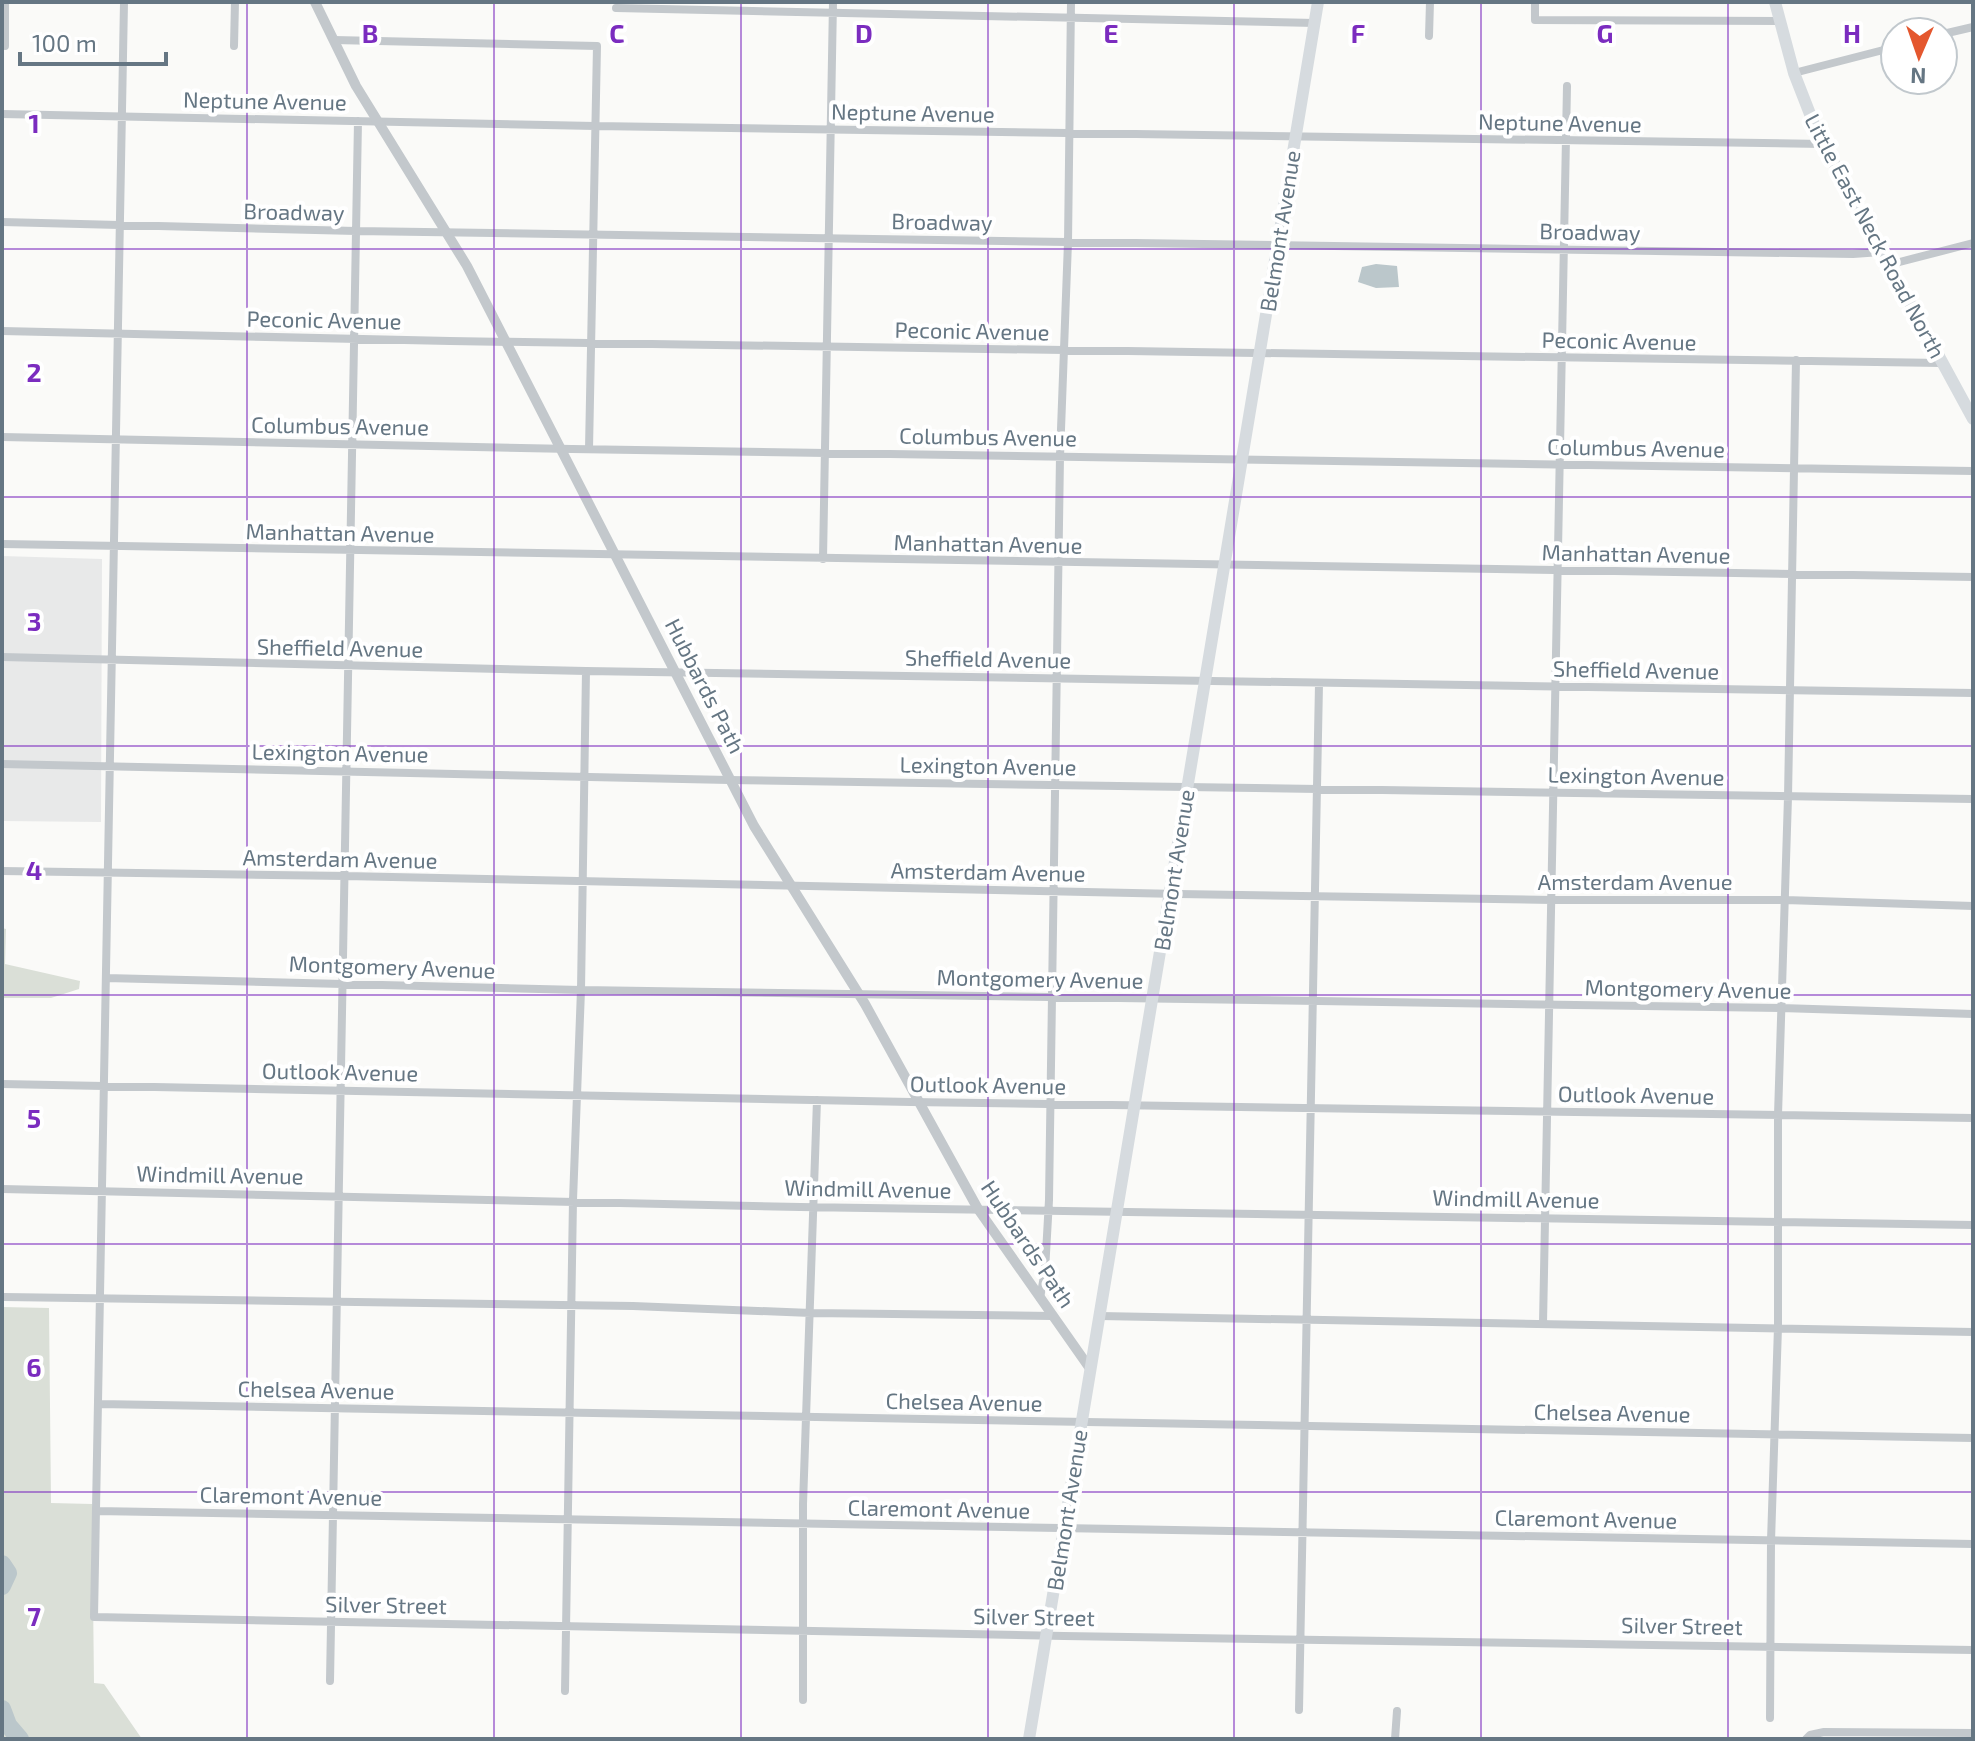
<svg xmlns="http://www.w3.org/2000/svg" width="1975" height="1741" viewBox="0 0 1975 1741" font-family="'Exo 2',sans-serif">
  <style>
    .built { fill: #e8e9e9 }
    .green { fill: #dadfd7 }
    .water { fill: #bbc7cb }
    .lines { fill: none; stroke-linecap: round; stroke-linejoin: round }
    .river { stroke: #bbc7cb; stroke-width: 18 }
    .minor { stroke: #c3c8cc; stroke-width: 8 }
    .tertiary { stroke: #c3c8cc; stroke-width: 10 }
    .secondary { stroke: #d6dbdf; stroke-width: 12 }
    .grid { fill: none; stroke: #7b2cbf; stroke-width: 2; stroke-opacity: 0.55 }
    .labels { text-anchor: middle; stroke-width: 8; stroke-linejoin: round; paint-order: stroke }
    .street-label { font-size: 22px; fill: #657683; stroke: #fff }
    .grid-label { font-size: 26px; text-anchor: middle; font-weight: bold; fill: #7b2cbf; stroke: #fff; stroke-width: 8; stroke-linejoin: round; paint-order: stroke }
  </style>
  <rect width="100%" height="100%" fill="#fafaf8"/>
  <!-- built -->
  <path class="built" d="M2,556L102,559L101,822L2,821Z"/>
  <!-- green -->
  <path class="green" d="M2,928L6,929L5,964L80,981L79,989L51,998H2Z
    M2,1307L49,1308L51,1503L92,1504L94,1683L104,1684L142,1739H2Z"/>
  <!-- water -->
  <path class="water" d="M1376,264L1397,266L1399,287L1376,288L1358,282L1362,267Z"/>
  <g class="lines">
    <!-- river -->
    <path class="river" d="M2,1564L8,1573L2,1586
      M2,1709L8,1725L20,1739"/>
    <!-- minor -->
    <path class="minor" d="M124,2L94,1617L1064,1636L1973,1650
      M1535,2V20L1780,21
      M616,8L1315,23
      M1943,34L1973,27
      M1429,36L1430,2
      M334,40L597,46L589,449
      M5,46V2
      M234,46L235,2
      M1794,73L1895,47
      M2,114L595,126L1823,144
      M2,222L356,231L1853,254L1881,252
      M1888,265L1973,243
      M2,331L450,341L1941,363
      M2,437L572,449L1973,471
      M2,544L1973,577
      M823,559L833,2
      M2,657L586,671L1973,693
      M2,764L729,780L1973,799
      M2,871L345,876L1179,894L1552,900H1785L1973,906
      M106,978L581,990L1781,1008L1973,1014
      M2,1084L911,1102L1973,1118
      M2,1189L800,1207L1973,1225
      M4,1297L633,1306L811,1313L1052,1316
      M1040,1298L1045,1271L1049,1200L1060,456L1068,242L1071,2
      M1100,1316L1973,1332
      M1543,1324L1567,86
      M99,1404L1973,1438
      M96,1511L1973,1544
      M330,1681L358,121
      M565,1691L573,1200L581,990L586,671
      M803,1700V1504L817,1100
      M1299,1710L1319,684
      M1770,1718L1771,1541L1778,1327V1115L1788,797L1796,360
      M1395,1739L1397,1711
      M1806,1739L1810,1735L1824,1732L1973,1733"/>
    <!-- tertiary -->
    <path class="tertiary" d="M315,2L356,86L467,266L754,826L865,1004L978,1209L1091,1370"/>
    <!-- secondary -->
    <path class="secondary" d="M1775,2L1794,73L1817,132L1973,419
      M1029,1739L1318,2"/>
  </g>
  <!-- grid -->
  <path class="grid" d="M247,2V1739M494,2V1739M741,2V1739M988,2V1739M1234,2V1739M1481,2V1739M1728,2V1739M2,249H1973M2,497H1973M2,746H1973M2,995H1973M2,1244H1973M2,1492H1973"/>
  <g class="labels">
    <!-- street labels -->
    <g class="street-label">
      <text transform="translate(265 101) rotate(1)" y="8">Neptune Avenue</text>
      <text transform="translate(913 113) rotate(1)" y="8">Neptune Avenue</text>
      <text transform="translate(1560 123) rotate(1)" y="8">Neptune Avenue</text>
      <text transform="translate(294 212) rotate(1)" y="8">Broadway</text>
      <text transform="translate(942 222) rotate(1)" y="8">Broadway</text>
      <text transform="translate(1280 231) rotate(-81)" y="8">Belmont Avenue</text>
      <text transform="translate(1590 232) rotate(1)" y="8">Broadway</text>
      <text transform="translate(1875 236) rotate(62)" y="8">Little East Neck Road North</text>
      <text transform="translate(324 320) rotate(1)" y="8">Peconic Avenue</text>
      <text transform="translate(972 331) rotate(1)" y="8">Peconic Avenue</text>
      <text transform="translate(1619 341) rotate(1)" y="8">Peconic Avenue</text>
      <text transform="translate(340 426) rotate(1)" y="8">Columbus Avenue</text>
      <text transform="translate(988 437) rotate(1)" y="8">Columbus Avenue</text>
      <text transform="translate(1636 448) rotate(1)" y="8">Columbus Avenue</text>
      <text transform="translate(340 533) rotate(1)" y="8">Manhattan Avenue</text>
      <text transform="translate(988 544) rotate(1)" y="8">Manhattan Avenue</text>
      <text transform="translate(1636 554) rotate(1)" y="8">Manhattan Avenue</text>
      <text transform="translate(340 648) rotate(1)" y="8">Sheffield Avenue</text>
      <text transform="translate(988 659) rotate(1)" y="8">Sheffield Avenue</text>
      <text transform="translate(1636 670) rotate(1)" y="8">Sheffield Avenue</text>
      <text transform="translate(705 686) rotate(63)" y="8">Hubbards Path</text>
      <text transform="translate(340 753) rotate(1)" y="8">Lexington Avenue</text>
      <text transform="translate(988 766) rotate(1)" y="8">Lexington Avenue</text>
      <text transform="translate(1636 776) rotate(1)" y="8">Lexington Avenue</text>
      <text transform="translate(340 859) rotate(1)" y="8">Amsterdam Avenue</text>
      <text transform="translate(1174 870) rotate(-81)" y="8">Belmont Avenue</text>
      <text transform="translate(988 872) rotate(1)" y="8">Amsterdam Avenue</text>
      <text x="1635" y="890">Amsterdam Avenue</text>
      <text transform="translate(392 967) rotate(2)" y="8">Montgomery Avenue</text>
      <text transform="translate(1040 979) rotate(1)" y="8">Montgomery Avenue</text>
      <text transform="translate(1688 989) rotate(1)" y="8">Montgomery Avenue</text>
      <text transform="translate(340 1072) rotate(1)" y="8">Outlook Avenue</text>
      <text transform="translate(988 1085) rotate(1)" y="8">Outlook Avenue</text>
      <text transform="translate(1636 1095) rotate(1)" y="8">Outlook Avenue</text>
      <text transform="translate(220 1175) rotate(1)" y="8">Windmill Avenue</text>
      <text transform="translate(868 1189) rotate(1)" y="8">Windmill Avenue</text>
      <text transform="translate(1516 1199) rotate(1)" y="8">Windmill Avenue</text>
      <text transform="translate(1028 1244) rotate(56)" y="8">Hubbards Path</text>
      <text transform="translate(316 1390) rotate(1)" y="8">Chelsea Avenue</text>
      <text transform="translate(964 1402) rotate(1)" y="8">Chelsea Avenue</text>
      <text transform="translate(1612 1413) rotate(1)" y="8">Chelsea Avenue</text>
      <text transform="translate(291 1496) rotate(1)" y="8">Claremont Avenue</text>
      <text transform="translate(939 1509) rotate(1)" y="8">Claremont Avenue</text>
      <text transform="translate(1067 1510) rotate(-81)" y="8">Belmont Avenue</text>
      <text transform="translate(1586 1519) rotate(1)" y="8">Claremont Avenue</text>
      <text transform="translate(386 1605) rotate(1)" y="8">Silver Street</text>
      <text transform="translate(1034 1617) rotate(1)" y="8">Silver Street</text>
      <text transform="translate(1682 1626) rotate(1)" y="8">Silver Street</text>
    </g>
  </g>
  <g class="grid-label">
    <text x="370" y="43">B</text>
    <text x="617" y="43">C</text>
    <text x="864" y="43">D</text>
    <text x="1111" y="43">E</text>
    <text x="1358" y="43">F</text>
    <text x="1605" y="43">G</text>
    <text x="1852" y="43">H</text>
    <text x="34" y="133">1</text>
    <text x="34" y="382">2</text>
    <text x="34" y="631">3</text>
    <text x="34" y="880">4</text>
    <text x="34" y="1128">5</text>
    <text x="34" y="1377">6</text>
    <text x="34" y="1626">7</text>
  </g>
  <!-- border -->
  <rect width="1975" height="1741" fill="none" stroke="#657683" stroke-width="8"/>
  <!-- north arrow -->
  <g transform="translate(1919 56) rotate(182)"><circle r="38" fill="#ffffff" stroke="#c1c8cd" stroke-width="2"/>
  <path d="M0-6L14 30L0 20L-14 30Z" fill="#e4572e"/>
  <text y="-12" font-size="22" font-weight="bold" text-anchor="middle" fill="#657683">N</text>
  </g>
  <!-- scale -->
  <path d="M20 52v12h146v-12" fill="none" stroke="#657683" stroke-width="4"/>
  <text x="32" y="52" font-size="24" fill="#657683" stroke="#ffffff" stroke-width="6" paint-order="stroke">100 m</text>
</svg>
